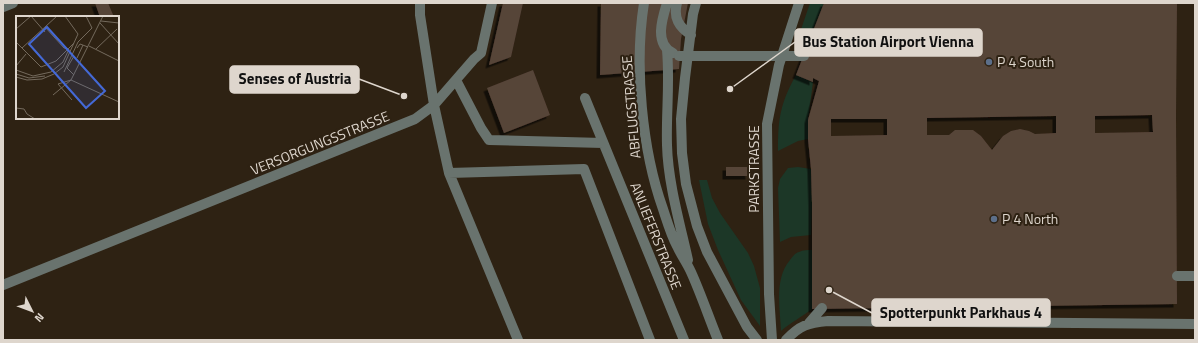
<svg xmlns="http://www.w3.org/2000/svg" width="1198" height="343" viewBox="0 0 1198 343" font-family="'Titillium Web',sans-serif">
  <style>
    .green { fill: #1c3727 }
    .building { fill: #574439; fill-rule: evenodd; filter: url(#shadow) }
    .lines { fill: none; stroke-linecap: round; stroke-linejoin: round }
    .minor { stroke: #69736e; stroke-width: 10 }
    .minor-bridge { stroke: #69736e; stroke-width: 10 }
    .service-dot { fill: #5c6f8a; stroke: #2e2213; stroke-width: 1.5 }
    .labels { text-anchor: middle; stroke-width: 4; stroke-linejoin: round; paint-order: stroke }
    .poi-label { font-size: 14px; fill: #ded6cd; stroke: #2e2213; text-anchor: start }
    .street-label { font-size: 14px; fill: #ded6cd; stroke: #2e2213 }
    .inset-road { fill: none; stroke: #746a5d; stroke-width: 1 }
    .view { fill: #4469d6; fill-opacity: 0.15; stroke: #4469d6; stroke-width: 2 }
    .inset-edge { fill: none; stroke: #ded6cd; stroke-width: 2 }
    .leader { fill: none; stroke: #ded6cd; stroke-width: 1.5 }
    .callout-dot { fill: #ded6cd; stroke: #2e2213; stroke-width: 1.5 }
    .callout { fill: #ded6cd; stroke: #ded6cd; stroke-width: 1.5 }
    .callout-label { font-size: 15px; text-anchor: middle; font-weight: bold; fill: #111 }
  </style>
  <defs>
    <filter id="shadow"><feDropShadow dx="-3.5" dy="3.5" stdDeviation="0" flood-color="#0009"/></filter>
  </defs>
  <rect width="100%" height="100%" fill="#2e2213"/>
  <!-- green -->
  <path class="green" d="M810,3H824L806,48L795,47Z
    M796,75L813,82L808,120V139L798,141L778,151C778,119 780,104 796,75Z
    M798,167L811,169L812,203L811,235L791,237L780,242L778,188L780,179L788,168Z
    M707,180L712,198L720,213L748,253L754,266L760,288V326L741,300L718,250L708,224L699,180Z
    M812,250V309C802,317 791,322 781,331C780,308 774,279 790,260C792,257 795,253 799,252C803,250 808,250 812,250Z"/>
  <!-- building -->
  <path class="building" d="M95,3H108L114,17H100Z
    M503,3H523L511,57L489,65Z
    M601,3H688L681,39L679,69L600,75Z
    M824,3H1177L1176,115L1177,304L812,309V203L811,169L808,139V120L819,81L813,78V82L796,75ZM1152,115L1153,132L1095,133V116ZM1056,116V133L1035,134L1029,131L1020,129L1011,131L1003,136L992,150L981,136L973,130H955L949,135H927V118ZM831,119H887V135L831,136Z
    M533,70L550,115L504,133L487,88Z
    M726,167H748L749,176H726Z"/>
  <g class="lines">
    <!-- minor -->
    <path class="minor" d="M420,3V15L434,105
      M644,3C634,66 642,150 663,209C667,221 671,235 677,246C681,255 687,263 691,272C701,294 709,318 718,340
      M667,3C662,19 654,44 673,53
      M677,3C673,18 679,27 691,35
      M696,3L693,14L685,78L681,119L682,153L686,184L697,226L707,252L747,327L757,340
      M3,7L13,3
      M667,50C670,82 666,114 667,145C668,183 680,224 688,260
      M456,80L481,128L489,140L603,143
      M585,98L684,340
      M434,105L474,59L481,53L492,3
      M449,173L584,169L650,340
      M1177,276H1195
      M3,285L415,119L434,105L449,173L518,340
      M809,323L822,308
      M772,340L769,294L767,124L779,65L799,3
      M786,340C800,325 808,323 828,321L1195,324"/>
    <!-- minor-bridge -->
    <path class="minor-bridge" d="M679,56H804"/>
  </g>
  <!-- markers -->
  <g class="service-dot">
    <circle cx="989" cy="62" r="4"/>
    <circle cx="994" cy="219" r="4"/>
  </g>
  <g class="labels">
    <!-- poi labels -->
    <g class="poi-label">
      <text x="997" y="67">P 4 South</text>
      <text x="1002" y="224">P 4 North</text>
    </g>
    <!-- street labels -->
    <g class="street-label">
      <text transform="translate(631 107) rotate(-95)" y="5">ABFLUGSTRASSE</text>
      <text transform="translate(320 143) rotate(-22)" y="5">VERSORGUNGSSTRASSE</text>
      <text transform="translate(754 169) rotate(-90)" y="5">PARKSTRASSE</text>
      <text transform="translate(656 236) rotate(68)" y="5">ANLIEFERSTRASSE</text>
    </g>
  </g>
  <!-- overview -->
  <g transform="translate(16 16)">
    <rect width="103" height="103" fill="#2e2213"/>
    <path class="inset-road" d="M15,0L29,16M87,0L55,64L103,86M85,5L103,7M84,7L103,28M29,11L48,32L53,33M0,13L15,0M0,26L25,51L40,45L58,27M73,30L103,45M6,32L41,0M61,32L64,28L72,31M80,33L101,13M58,40L51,52L58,59M61,42L67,29M0,50L10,38M0,54L17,60L35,56L47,46L53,33M48,56L62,26L76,12L70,0M0,58L13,62L29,60M0,61L11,64L26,63L38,58L47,51L62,18L49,0M55,64L42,68L56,84M37,79L55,64M0,92L8,93L11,98L19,103"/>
    <path class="view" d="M31,11L89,75L70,92L13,28Z"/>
    <rect width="103" height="103" class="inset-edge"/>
  </g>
  <!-- callouts -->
  <path class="leader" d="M730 89L795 42M404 96L359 79M829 290L872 313"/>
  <g class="callout-dot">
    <circle cx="730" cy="89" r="4"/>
    <circle cx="404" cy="96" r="4"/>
    <circle cx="829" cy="290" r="4"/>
  </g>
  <g class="callout">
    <rect x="795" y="29" width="187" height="27" rx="4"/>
    <rect x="230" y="66" width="129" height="27" rx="4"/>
    <rect x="872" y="299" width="178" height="27" rx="4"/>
  </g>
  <g class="callout-label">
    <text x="888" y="47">Bus Station Airport Vienna</text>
    <text x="295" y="84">Senses of Austria</text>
    <text x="961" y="318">Spotterpunkt Parkhaus 4</text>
  </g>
  <!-- border -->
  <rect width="1198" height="343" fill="none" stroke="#ded6cd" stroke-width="8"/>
  <!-- north arrow -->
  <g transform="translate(32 311) rotate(132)" stroke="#2e2213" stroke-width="3" paint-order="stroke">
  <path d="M0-3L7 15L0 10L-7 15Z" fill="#ded6cd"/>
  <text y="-6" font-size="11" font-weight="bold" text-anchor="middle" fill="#ded6cd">N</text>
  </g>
</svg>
